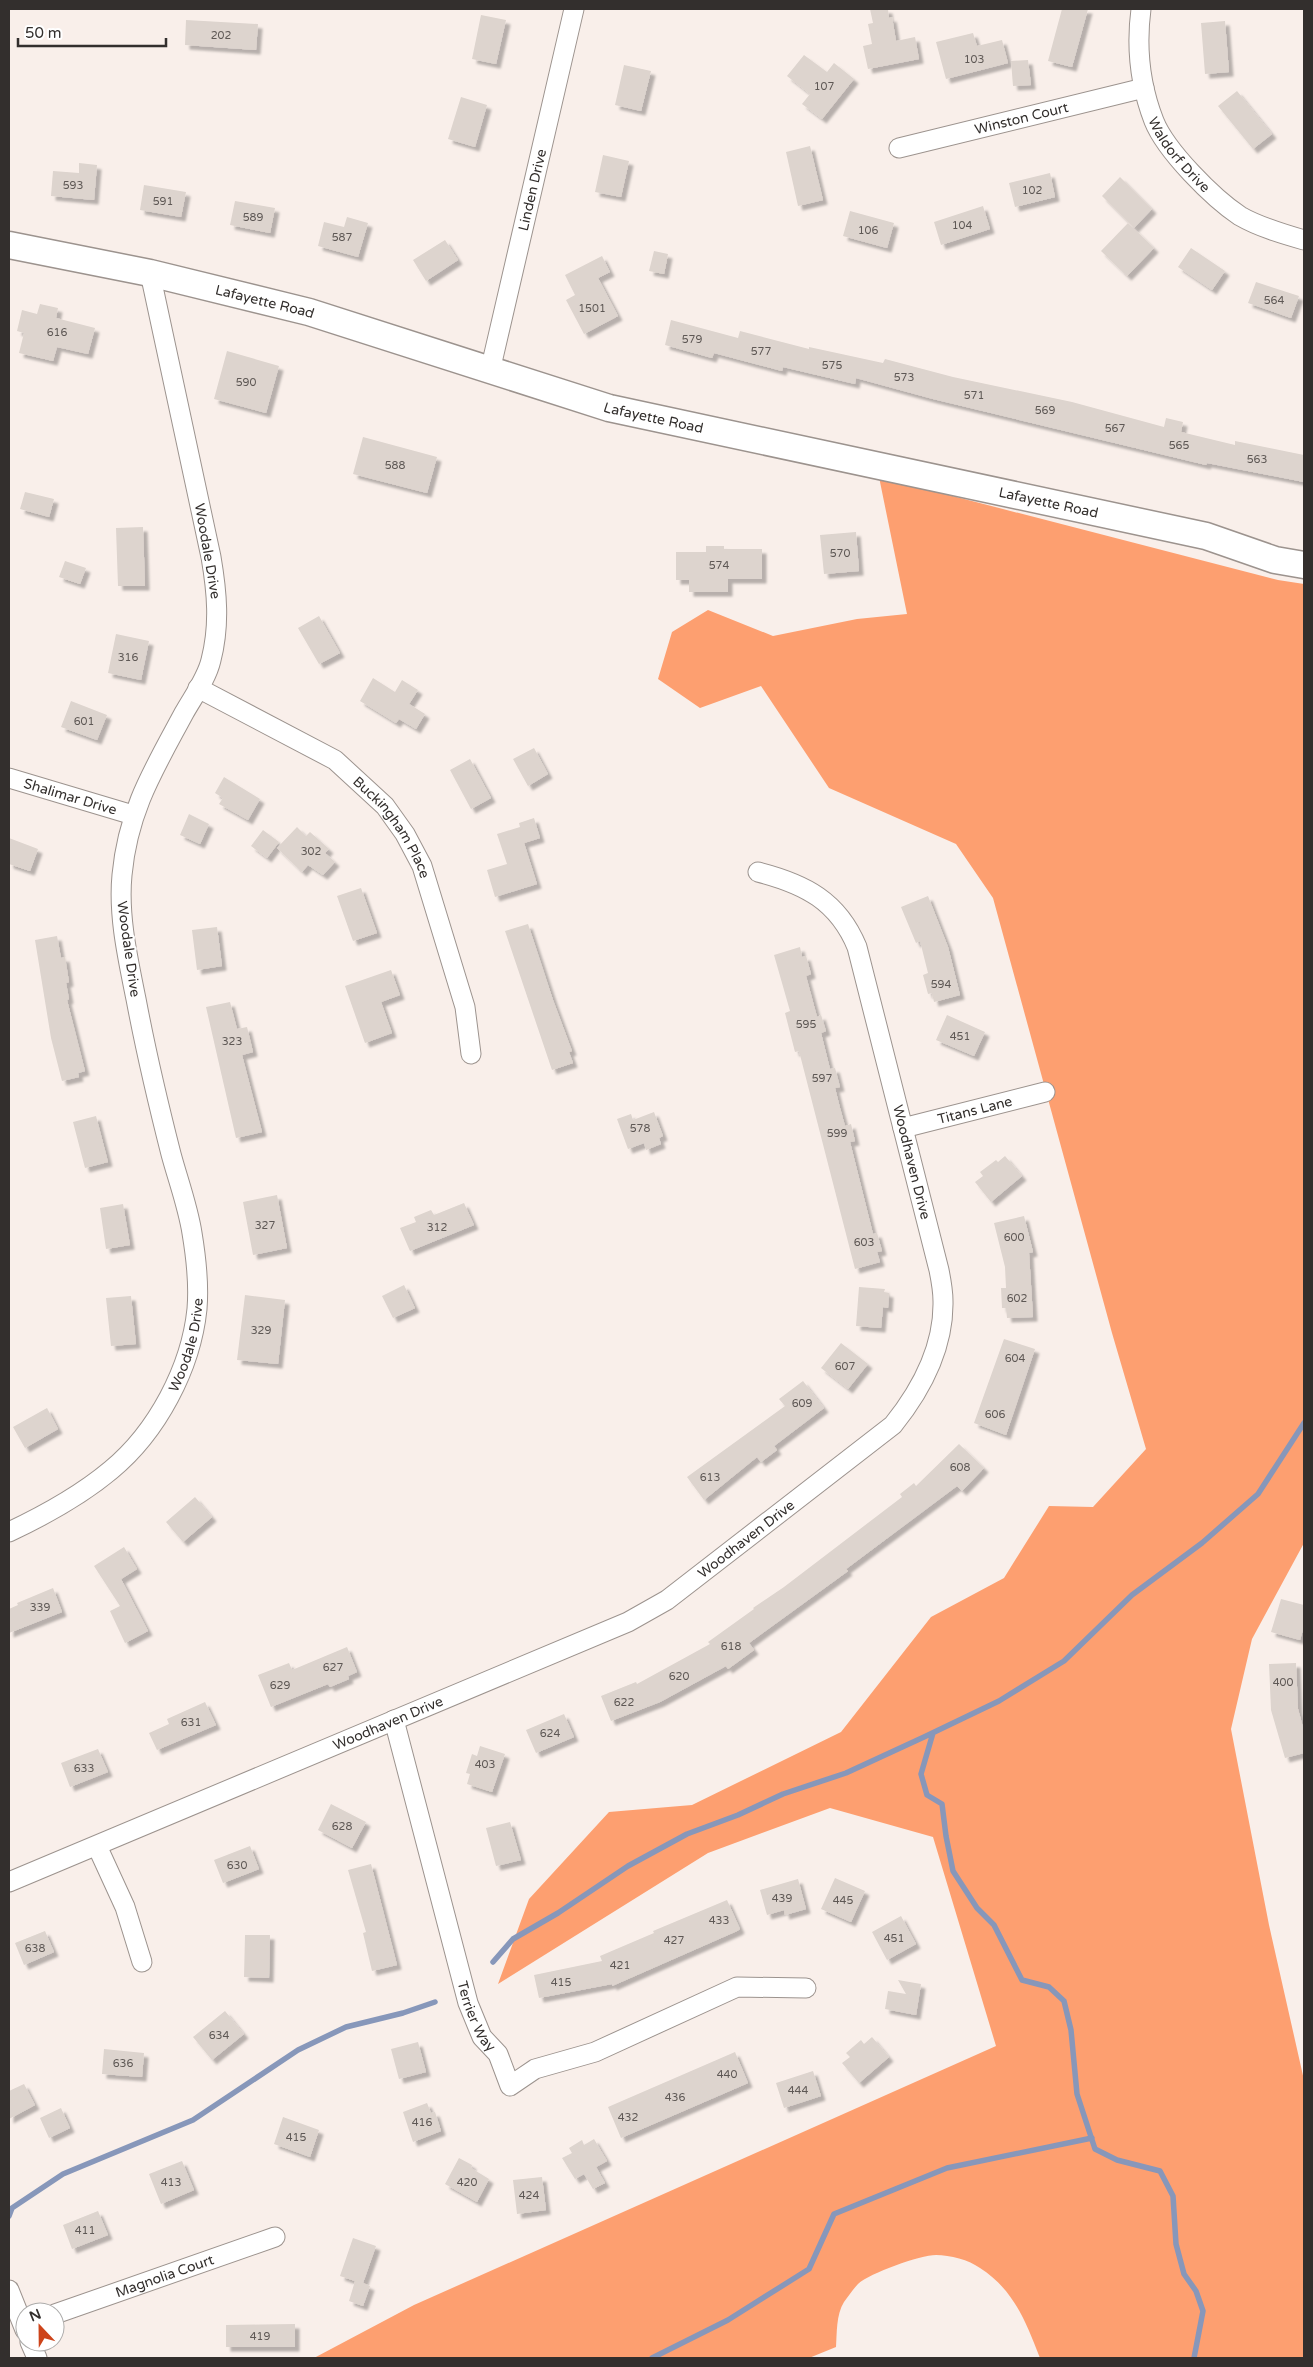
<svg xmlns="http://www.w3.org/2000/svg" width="1313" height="2367" viewBox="0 0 1313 2367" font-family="'Varela Round',sans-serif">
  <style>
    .forest { fill: #fd9f70 }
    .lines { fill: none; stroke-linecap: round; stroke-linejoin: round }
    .stream { stroke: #8797ba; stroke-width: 5.5 }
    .building { fill: #ddd4ce; filter: url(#shadow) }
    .minor-casing { stroke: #9c938e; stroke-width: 21 }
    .secondary-casing { stroke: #9c938e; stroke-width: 29 }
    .minor { stroke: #fff; stroke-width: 19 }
    .secondary { stroke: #fff; stroke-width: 26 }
    .labels { text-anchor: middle; stroke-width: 4.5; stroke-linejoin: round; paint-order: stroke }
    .number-label { font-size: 11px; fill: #5e5855 }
    .street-label { font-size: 14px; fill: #332f2d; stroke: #fff }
  </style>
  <defs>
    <filter id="shadow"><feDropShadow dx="4.5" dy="4.5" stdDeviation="1" flood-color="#0004"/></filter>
  </defs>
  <rect width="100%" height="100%" fill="#f9efea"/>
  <!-- forest -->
  <path class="forest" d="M879,477L1278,580L1304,584V1543L1252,1639L1231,1729L1269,1925L1304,2080V2358H1040C1026,2322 1014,2290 980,2268C969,2260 950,2255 936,2255C920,2255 870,2273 858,2284C853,2289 848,2297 844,2302C836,2315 837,2333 836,2347L809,2358H314L414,2305L996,2046L933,1837L830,1808L708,1853L498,1984L529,1899L609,1812L692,1805L841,1732L931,1617L1004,1578L1049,1506L1093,1507L1146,1449L1112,1333L993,898L956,844L829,788L761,686L700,708L658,679L672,632L708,610L773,636L857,619L907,614Z"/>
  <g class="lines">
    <!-- stream -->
    <path class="stream" d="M933,1733L921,1774L927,1795L942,1804L946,1836L953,1871L977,1908L994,1925L1022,1980L1049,1987L1064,2001L1071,2030L1077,2094L1095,2149L1117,2160L1160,2171L1173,2196L1176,2244L1184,2274L1196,2291L1203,2311L1194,2358
      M493,1962L513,1939L558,1913L628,1866L687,1834L738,1815L783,1794L846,1773L924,1737L999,1701L1064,1661L1132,1595L1202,1543L1258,1494L1304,1423
      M9,2216L12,2208L63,2174L193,2120L298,2050L346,2027L403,2013L435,2002
      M652,2358L728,2320L809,2269L834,2214L947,2168L1092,2138"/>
  </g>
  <!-- building -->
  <path class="building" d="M870,9H888L889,18L892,17L896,41L915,37L919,59L868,69L863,46L872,44L868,24L873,23Z
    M1062,9H1088L1072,67L1048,61Z
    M481,15L506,20L496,64L472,59Z
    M186,20L258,24L256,50L185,45Z
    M1225,21L1229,72L1205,74L1201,23Z
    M973,33L977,46L1002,40L1008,63L946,79L936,42Z
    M804,55L827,72L834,63L854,79L822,119L802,104L810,94L787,76Z
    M1028,60L1031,85L1013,86L1011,61Z
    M624,65L651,71L641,111L615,105Z
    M1237,91L1272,134L1253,149L1218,106Z
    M461,97L487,105L475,147L448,139Z
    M810,146L823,200L798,206L786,152Z
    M603,155L629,161L621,197L595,192Z
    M79,163L97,165L94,200L51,196L53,171L79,173Z
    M1050,173L1055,197L1015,207L1009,183Z
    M1120,177L1152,209L1134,228L1102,196Z
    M144,185L186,192L181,217L140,210Z
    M235,201L275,208L270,233L230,225Z
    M983,206L990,229L941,245L934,222Z
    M850,211L894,223L887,248L843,236Z
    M347,217L368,223L358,257L318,246L324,222L344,227Z
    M1128,223L1154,248L1127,276L1101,251Z
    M445,240L458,260L426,281L413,260Z
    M1191,248L1225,271L1212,290L1178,267Z
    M654,251L668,254L664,274L649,271Z
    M602,256L610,272L598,278L618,316L584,334L566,300L575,295L565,275Z
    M1256,282L1299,296L1291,318L1248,303Z
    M40,304L58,308L56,318L95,328L88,354L57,347L53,361L19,353L24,333L17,331L22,310L37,314Z
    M671,320L738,338L740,331L809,349V347L883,363L885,359L953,377L1072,402L1164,427L1166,418L1183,422L1181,432L1235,445V441L1304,455V482L1207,463L1206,465L933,399L856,378L855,384L783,367L782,371L714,353L712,358L665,345Z
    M227,351L279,366L266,413L214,399Z
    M363,437L437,457L427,493L353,474Z
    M25,492L54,499L49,517L20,509Z
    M143,527L145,586H118L116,528Z
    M856,532L859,571L824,574L820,535Z
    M706,546H724V549H762V579H728V592H689V580H676V552H706Z
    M65,561L86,568L80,584L59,577Z
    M319,616L340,653L319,664L298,628Z
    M116,634L149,641L141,680L108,673Z
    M373,678L395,692L402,680L418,690L409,704L425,714L416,729L399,719L396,723L360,701Z
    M71,701L107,715L97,740L61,727Z
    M534,748L548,774L528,786L513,759Z
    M470,759L491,798L471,809L450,770Z
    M224,777L260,799L248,820L219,804L223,798L215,793Z
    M189,814L209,824L200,844L180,835Z
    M534,818L540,838L524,843L537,884L495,897L487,870L507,864L497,834L520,827L519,823Z
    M297,827L306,836L310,832L329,849L325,853L335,862L323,875L308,865L302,872L277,848Z
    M263,830L279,842L267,858L251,846Z
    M9,838L38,849L30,871L9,864Z
    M361,888L377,933L353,941L337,896Z
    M928,896L948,947L960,995L934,1002L932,993L928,994L923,975L928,973L920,941L916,943L901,907Z
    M528,924L553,1000L572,1051L569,1052L573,1063L552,1070L505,931Z
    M217,927L222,966L197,970L192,930Z
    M57,936L61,958L65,957L69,982L66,983L69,999L67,1000L85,1071L78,1073L79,1077L62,1081L51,1038L35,940Z
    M800,947L802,957L806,956L811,974L806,976L817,1017L821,1015L826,1031L821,1033L830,1069L835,1068L840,1087L835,1088L840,1108L845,1126L851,1124L855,1141L850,1142L873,1234L877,1233L882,1251L877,1252L880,1262L855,1269L799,1051L795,1052L785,1013L790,1011L774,955Z
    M391,970L400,995L381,1002L392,1033L365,1043L345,986Z
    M230,1002L237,1029L247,1027L253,1052L242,1055L262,1132L236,1138L206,1007Z
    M947,1015L985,1032L974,1056L936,1040Z
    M654,1112L663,1136L659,1138L661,1144L646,1150L644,1143L628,1149L617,1119L631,1114L633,1120Z
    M96,1116L108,1162L85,1168L73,1122Z
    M1005,1156L1022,1176L991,1202L975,1182L983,1176L980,1172L996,1160L998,1162Z
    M277,1195L287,1248L253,1255L243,1202Z
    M464,1203L474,1225L410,1251L400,1228L416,1222L414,1217L431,1210L434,1215Z
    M123,1204L130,1245L106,1249L100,1208Z
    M1024,1216L1033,1252L1029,1253L1033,1317L1007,1318L1006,1308H1002L1001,1288H1006L1005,1267L994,1223Z
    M404,1285L415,1308L393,1318L382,1296Z
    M859,1287L885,1289L884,1292L889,1293L888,1308L883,1307L881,1328L856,1326Z
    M245,1295L285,1300L278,1364L237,1360Z
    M131,1296L136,1344L111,1346L106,1298Z
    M1004,1339L1035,1349L1006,1435L974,1423Z
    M841,1343L868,1364L848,1389L821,1368Z
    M803,1381L824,1408L774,1446L777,1450L761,1462L757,1457L704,1500L687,1477L785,1406L779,1399Z
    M47,1408L58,1429L25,1448L13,1427Z
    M959,1444L984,1468L962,1491L957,1486L846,1569L848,1571L749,1643L754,1650L728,1669L726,1666L660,1702L611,1721L601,1696L636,1682L637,1684L710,1644L708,1642L754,1609L753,1608L784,1587L902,1497L900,1494L914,1483L916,1486Z
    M195,1497L212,1517L183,1542L166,1522Z
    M124,1547L137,1569L121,1579L148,1631L125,1643L110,1611L120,1606L94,1566Z
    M53,1588L62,1612L9,1633V1609L18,1605L17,1603Z
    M1281,1599L1304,1605V1626L1300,1640L1271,1632Z
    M347,1647L357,1672L348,1676L349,1679L330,1687L328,1684L271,1707L258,1675L289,1663L292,1670Z
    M1296,1663L1298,1709L1304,1731V1753L1285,1758L1271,1710L1269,1664Z
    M205,1702L216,1725L157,1750L149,1733L169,1724L167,1719Z
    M564,1714L574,1737L536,1753L526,1730Z
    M480,1746L505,1754L492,1792L467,1784L470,1774L466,1773L472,1754L477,1756Z
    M98,1749L108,1772L70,1787L61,1763Z
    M331,1804L366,1822L352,1848L318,1830Z
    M510,1822L521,1860L496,1866L486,1828Z
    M250,1846L259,1869L223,1883L214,1860Z
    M371,1864L397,1965L372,1971L363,1933L366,1932L348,1870Z
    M835,1878L865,1891L851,1922L821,1909Z
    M798,1879L806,1909L785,1915L784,1910L767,1915L760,1890Z
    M727,1900L740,1929L737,1931L612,1986V1984L539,1998L534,1975L602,1961L600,1956L654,1933L653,1931Z
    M901,1916L916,1944L887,1960L872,1932Z
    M45,1931L54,1952L24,1965L15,1943Z
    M245,1935H270L269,1978L244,1977Z
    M898,1980L921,1984L916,2015L885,2009L888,1991L906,1994Z
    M225,2011L244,2034L212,2060L193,2037Z
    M872,2037L889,2057L859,2083L842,2063L850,2057L846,2053L861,2040L864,2044Z
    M418,2042L426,2072L399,2079L391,2049Z
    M104,2049L144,2053L142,2077L102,2074Z
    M735,2052L748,2083L621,2138L608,2107Z
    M813,2071L821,2096L784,2108L776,2083Z
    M24,2084L35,2105L9,2119V2091Z
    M427,2103L431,2113L435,2112L441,2131L413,2142L403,2112Z
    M61,2108L70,2128L49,2138L40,2118Z
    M283,2117L319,2130L310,2157L274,2144Z
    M594,2139L607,2161L596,2167L605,2183L593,2189L584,2174L575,2179L562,2158L572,2153L569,2148L582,2140L584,2145Z
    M459,2158L472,2165L471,2168L489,2179L477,2202L445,2184Z
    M182,2161L194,2190L161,2204L149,2174Z
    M542,2177L546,2210L517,2214L513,2180Z
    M98,2211L108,2235L72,2249L63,2225Z
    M353,2238L376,2246L363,2283L370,2286L363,2306L349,2301L355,2281L340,2276Z
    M295,2324V2347H226V2325Z"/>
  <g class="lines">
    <defs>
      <g id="minor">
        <path id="s1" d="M1141,9C1136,47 1140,85 1154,121C1166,151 1213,198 1240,216C1259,227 1283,234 1304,240"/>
        <path id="s2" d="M899,148L1144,88"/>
        <path id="s3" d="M490,371L574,9"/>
        <path id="s4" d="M198,688L335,760L385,806L405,834L422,866L465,1007L471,1054"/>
        <path id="s5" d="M9,778L133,815"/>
        <path id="s6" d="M903,1128L1045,1092"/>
        <path id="s7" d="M9,1532C45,1515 80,1496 111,1470C157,1432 191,1368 197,1309C199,1285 196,1257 192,1233C188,1207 178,1180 171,1154C158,1103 146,1052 136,999C128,959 118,916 122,875C128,810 154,769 184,713C193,697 207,678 211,660C220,625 217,592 211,557L150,273"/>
        <path id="s8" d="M394,1720L468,2003L482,2037L498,2054L510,2086L535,2069L595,2052L737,1987L806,1988"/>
        <path d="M97,1846L125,1907L142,1962"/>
        <path id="s9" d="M9,1882L628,1622L667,1600L893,1425C921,1390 944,1348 943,1301C943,1291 941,1280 939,1270L857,947C838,901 805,884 758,872"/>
        <path d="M9,2290L25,2330"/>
        <path id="s10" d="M55,2314L275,2237"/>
        <path d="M30,2342L37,2358"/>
      </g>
      <g id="secondary">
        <path id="s11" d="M9,245L150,273L309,312L609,408L1206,536L1275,560L1304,565"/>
      </g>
    </defs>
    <!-- minor casing -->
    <use href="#minor" class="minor-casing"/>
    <!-- secondary casing -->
    <use href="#secondary" class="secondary-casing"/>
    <!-- minor -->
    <use href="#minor" class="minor"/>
    <!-- secondary -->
    <use href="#secondary" class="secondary"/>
  </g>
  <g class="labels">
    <!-- number labels -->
    <g class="number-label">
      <text x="221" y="39">202</text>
      <text x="974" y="63">103</text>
      <text x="824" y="90">107</text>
      <text x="73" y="189">593</text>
      <text x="1032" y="194">102</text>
      <text x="163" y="205">591</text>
      <text x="253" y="221">589</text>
      <text x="962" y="229">104</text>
      <text x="868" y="234">106</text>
      <text x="342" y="241">587</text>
      <text x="1274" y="304">564</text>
      <text x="592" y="312">1501</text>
      <text x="57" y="336">616</text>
      <text x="692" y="343">579</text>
      <text x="761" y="355">577</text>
      <text x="832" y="369">575</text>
      <text x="904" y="381">573</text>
      <text x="246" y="386">590</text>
      <text x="974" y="399">571</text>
      <text x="1045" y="414">569</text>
      <text x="1115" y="432">567</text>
      <text x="1179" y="449">565</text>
      <text x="1257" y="463">563</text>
      <text x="395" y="469">588</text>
      <text x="840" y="557">570</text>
      <text x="719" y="569">574</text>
      <text x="128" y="661">316</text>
      <text x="84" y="725">601</text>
      <text x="311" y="855">302</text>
      <text x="941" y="988">594</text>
      <text x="806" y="1028">595</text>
      <text x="960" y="1040">451</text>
      <text x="232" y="1045">323</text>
      <text x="822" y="1082">597</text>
      <text x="640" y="1132">578</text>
      <text x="837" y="1137">599</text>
      <text x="265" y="1229">327</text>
      <text x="437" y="1231">312</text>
      <text x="1014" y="1241">600</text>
      <text x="864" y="1246">603</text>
      <text x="1017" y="1302">602</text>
      <text x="261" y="1334">329</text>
      <text x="1015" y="1362">604</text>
      <text x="845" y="1370">607</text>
      <text x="802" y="1407">609</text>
      <text x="995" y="1418">606</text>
      <text x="960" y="1471">608</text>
      <text x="710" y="1481">613</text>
      <text x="40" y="1611">339</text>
      <text x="731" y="1650">618</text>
      <text x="333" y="1671">627</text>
      <text x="679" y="1680">620</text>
      <text x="1283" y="1686">400</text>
      <text x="280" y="1689">629</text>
      <text x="624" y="1706">622</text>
      <text x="191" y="1726">631</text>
      <text x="550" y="1737">624</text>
      <text x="485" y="1768">403</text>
      <text x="84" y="1772">633</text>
      <text x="342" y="1830">628</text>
      <text x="237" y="1869">630</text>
      <text x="782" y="1902">439</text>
      <text x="843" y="1904">445</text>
      <text x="719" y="1924">433</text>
      <text x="894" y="1942">451</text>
      <text x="674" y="1944">427</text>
      <text x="35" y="1952">638</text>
      <text x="620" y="1969">421</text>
      <text x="561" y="1986">415</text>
      <text x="219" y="2039">634</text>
      <text x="123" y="2067">636</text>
      <text x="727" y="2078">440</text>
      <text x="798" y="2094">444</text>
      <text x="675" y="2101">436</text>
      <text x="628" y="2121">432</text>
      <text x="422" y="2126">416</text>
      <text x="296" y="2141">415</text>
      <text x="171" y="2186">413</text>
      <text x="467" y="2186">420</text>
      <text x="529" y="2199">424</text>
      <text x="85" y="2234">411</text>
      <text x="260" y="2340">419</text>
    </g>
    <!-- street labels -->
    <g class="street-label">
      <text dy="5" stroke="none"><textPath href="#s2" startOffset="126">Winston Court</textPath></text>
      <text dy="5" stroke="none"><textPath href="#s1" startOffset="156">Waldorf Drive</textPath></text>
      <text dy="5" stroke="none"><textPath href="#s3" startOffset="186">Linden Drive</textPath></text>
      <text dy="5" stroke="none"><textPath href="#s11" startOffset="262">Lafayette Road</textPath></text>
      <text dy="5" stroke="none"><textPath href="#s11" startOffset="668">Lafayette Road</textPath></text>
      <text dy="5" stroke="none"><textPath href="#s11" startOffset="1072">Lafayette Road</textPath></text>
      <text transform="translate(208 551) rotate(80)" y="5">Woodale Drive</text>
      <text dy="5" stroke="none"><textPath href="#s5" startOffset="64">Shalimar Drive</textPath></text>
      <text dy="5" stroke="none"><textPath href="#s4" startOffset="244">Buckingham Place</textPath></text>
      <text transform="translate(129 949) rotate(82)" y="5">Woodale Drive</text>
      <text dy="5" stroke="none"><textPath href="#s6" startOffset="74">Titans Lane</textPath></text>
      <text transform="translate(912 1162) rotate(76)" y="5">Woodhaven Drive</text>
      <text dy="5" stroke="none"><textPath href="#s7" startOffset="269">Woodale Drive</textPath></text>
      <text dy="5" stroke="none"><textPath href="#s9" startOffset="816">Woodhaven Drive</textPath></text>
      <text dy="5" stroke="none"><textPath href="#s9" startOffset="411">Woodhaven Drive</textPath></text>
      <text dy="5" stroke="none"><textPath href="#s8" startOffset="308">Terrier Way</textPath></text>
      <text dy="5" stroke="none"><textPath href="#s10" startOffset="116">Magnolia Court</textPath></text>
    </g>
  </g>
  <!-- border -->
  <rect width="1313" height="2367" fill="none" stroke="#332f2d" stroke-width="20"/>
  <!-- north arrow -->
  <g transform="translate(40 2327) rotate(338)"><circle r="24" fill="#ffffff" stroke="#adacab"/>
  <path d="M0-4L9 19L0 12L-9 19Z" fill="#cd441a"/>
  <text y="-8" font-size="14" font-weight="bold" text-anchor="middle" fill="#332f2d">N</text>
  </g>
  <!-- scale -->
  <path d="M18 38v8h148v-8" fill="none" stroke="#332f2d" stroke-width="2.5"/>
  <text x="25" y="38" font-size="15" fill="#332f2d" stroke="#ffffff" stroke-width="4" paint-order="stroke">50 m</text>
</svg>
